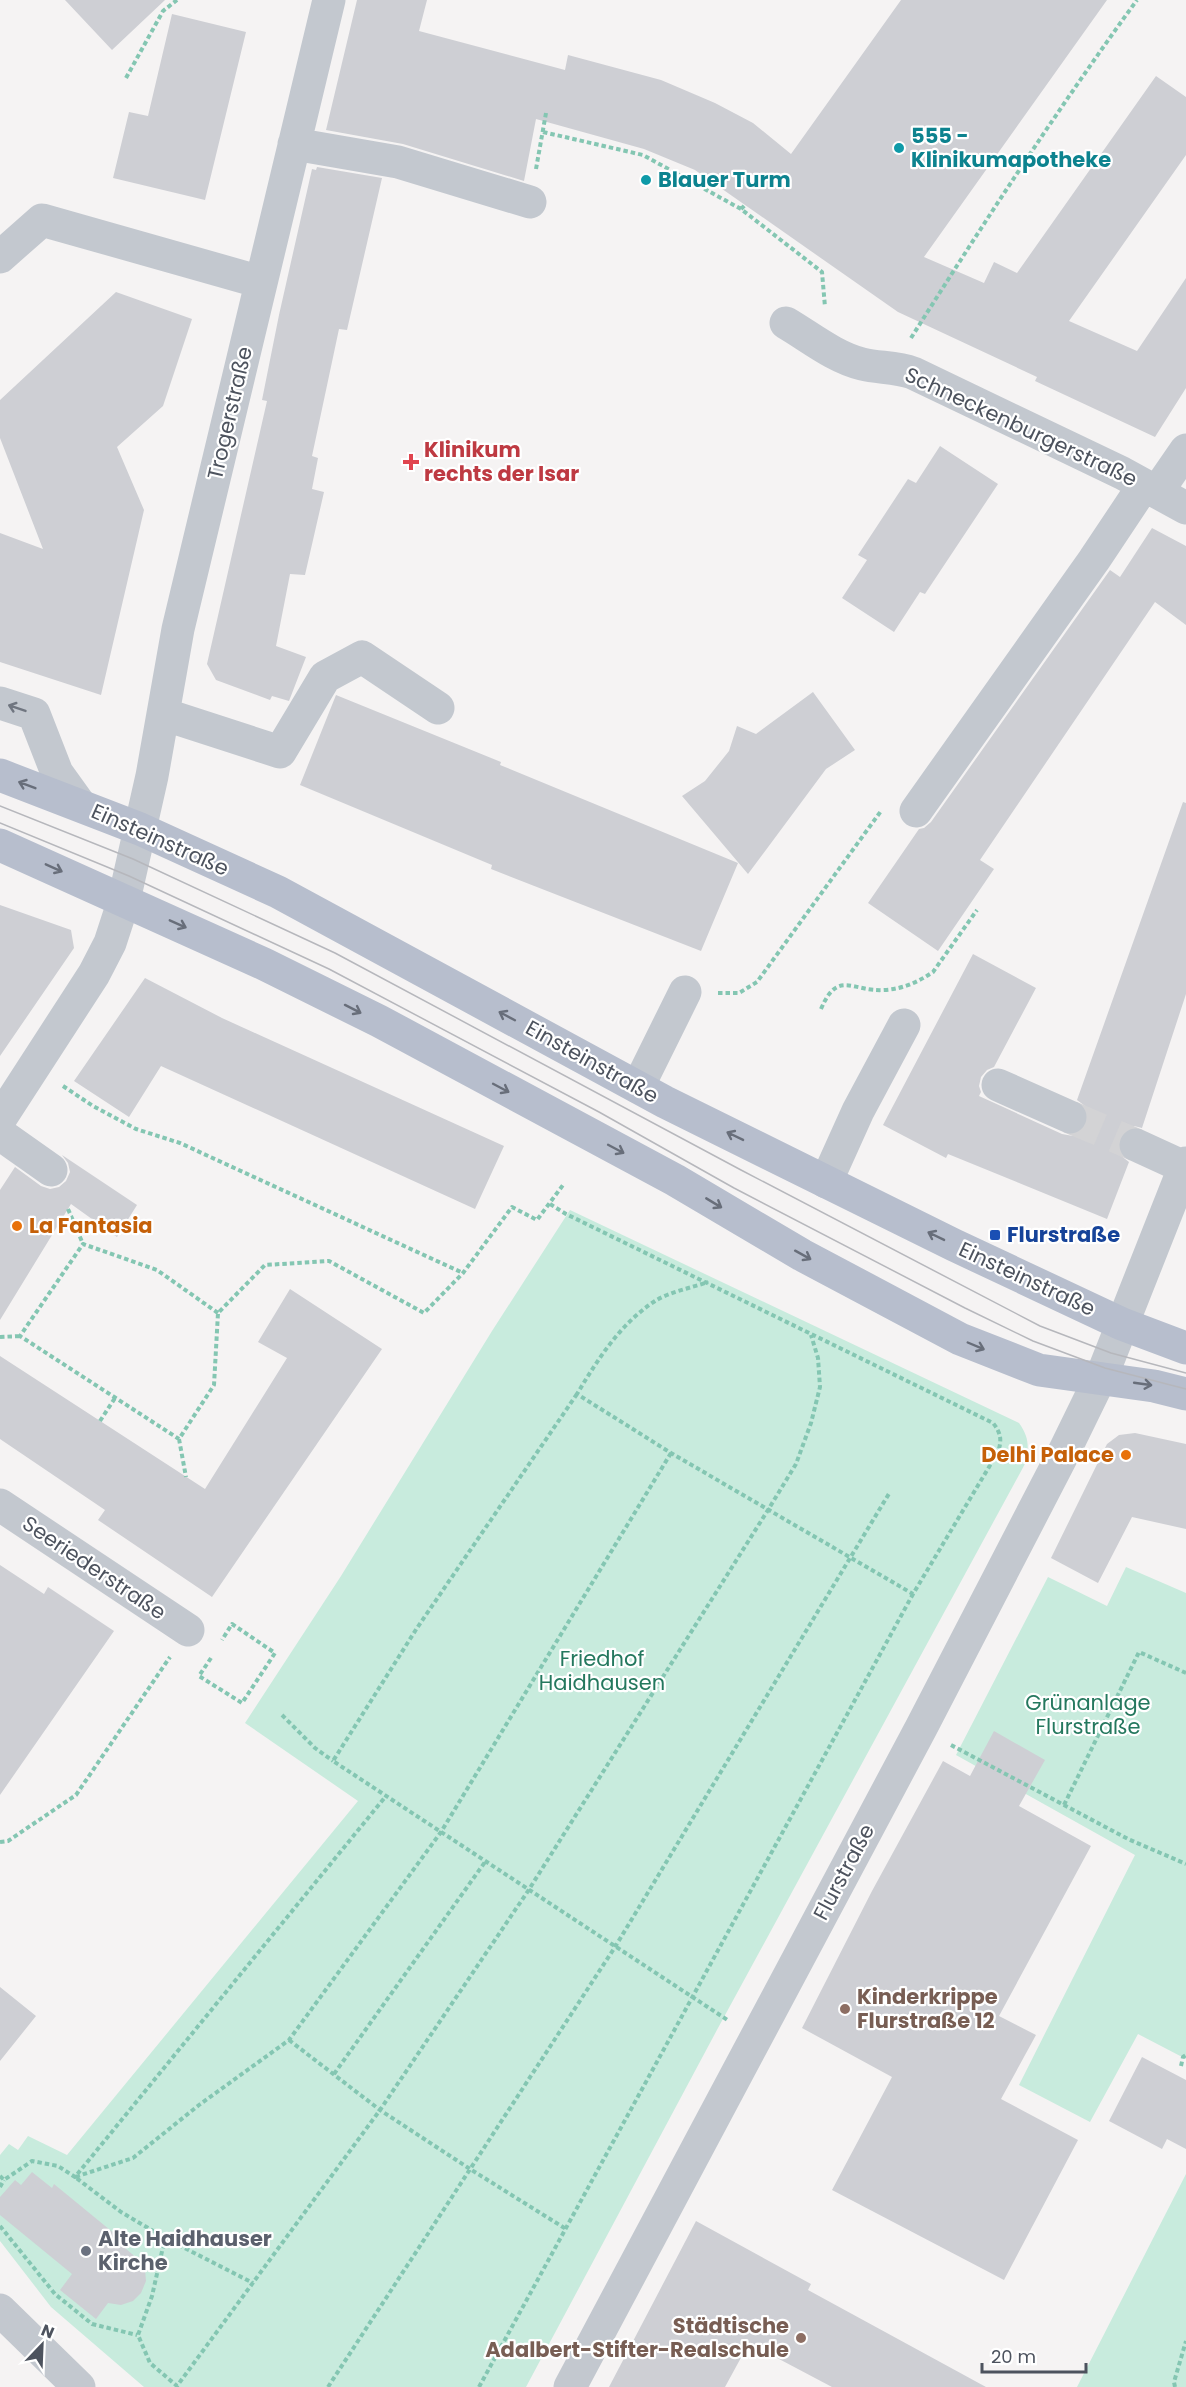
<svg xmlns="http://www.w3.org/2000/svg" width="1186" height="2387" viewBox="0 0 1186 2387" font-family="Poppins,sans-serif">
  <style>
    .green { fill: #c8ebdd }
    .building { fill: #cecfd4 }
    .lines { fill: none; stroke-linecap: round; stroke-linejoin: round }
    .minor-tunnel { stroke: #d3d3d5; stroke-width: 33; stroke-dasharray: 33 16; stroke-linecap: butt }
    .path { stroke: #84c6b2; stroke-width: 4; stroke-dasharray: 4.5 3; stroke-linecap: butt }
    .minor { stroke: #c3c8cf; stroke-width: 33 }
    .major { stroke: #b7becd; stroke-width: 33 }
    .tram { stroke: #b6b7bc; stroke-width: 1.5 }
    .oneway { stroke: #707680 }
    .oneway2 { stroke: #686e7a }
    .culture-dot { fill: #0f9aa8; stroke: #fff; stroke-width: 2 }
    .health-dot { fill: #e0444e; stroke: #fff; stroke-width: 2 }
    .food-dot { fill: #e8710a; stroke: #fff; stroke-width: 2 }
    .transit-dot { fill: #1a4fb4; stroke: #fff; stroke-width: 2 }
    .education-dot { fill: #8d6e63; stroke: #fff; stroke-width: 2 }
    .worship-dot { fill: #6b7280; stroke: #fff; stroke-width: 2 }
    .labels { text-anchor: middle; stroke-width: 4.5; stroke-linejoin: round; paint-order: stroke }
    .culture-label { font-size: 21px; font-weight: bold; fill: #0d838f; stroke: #fff; text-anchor: start }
    .street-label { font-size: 21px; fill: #4d535e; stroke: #fff }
    .health-label { font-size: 21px; font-weight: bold; fill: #be3a42; stroke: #fff; text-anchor: start }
    .food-label { font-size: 21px; font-weight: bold; fill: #c56008; stroke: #fff; text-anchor: start }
    .transit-label { font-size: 21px; font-weight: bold; fill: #164399; stroke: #fff; text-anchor: start }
    .park-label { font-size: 21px; fill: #24785e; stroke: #fff }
    .education-label { font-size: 21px; font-weight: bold; fill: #785e54; stroke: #fff; text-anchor: start }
    .worship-label { font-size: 21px; font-weight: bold; fill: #5b616d; stroke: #fff; text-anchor: start }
  </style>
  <rect width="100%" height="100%" fill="#f5f3f3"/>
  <!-- green -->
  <path class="green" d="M570,1210L1019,1423C1029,1437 1029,1446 1026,1462L718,2028L526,2387H144L51,2307L0,2241V2155L9,2144L18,2150L28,2136L67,2155L358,1801L245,1723L341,1576L492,1331Z
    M1126,1567L1186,1593V2059L1138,2034L1090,2122L1019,2085L1135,1855L956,1755L1048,1577L1107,1606Z
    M1186,2174V2387H1077Z"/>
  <!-- building -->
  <path class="building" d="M65,0H165L112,50Z
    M357,0H427L419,31L565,70L568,55L661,80L715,103L753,123L791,154L901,0H1107L924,257L984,283L994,262L1017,273L1156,76L1186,97V155L1069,321L1137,351L1186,278V388L1155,437L1035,381L1037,377L898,312L695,170L644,149L536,119L524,181L403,144L326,130Z
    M172,14L246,32L205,200L113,178L129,112L148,116Z
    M317,167L382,178L347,330L339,329L312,456L318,458L312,489L324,492L305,575L290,574L276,646L306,657L289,701L272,696L270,700L216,680L207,664L267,401L262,400L279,315L312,169L316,170Z
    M116,292L192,319L163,406L117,447L144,510L101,695L0,662V533L43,549L0,438V400Z
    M940,446L998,484L925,594L920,592L894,632L842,598L867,560L858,555L908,479L916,483Z
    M1152,528L1186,546V625L1155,602L980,860L994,869L938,951L868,903L919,829L924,828L931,822L1110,570L1120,577Z
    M813,692L855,750L826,769L748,874L682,796L705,781L729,751L737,726L756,734Z
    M336,695L501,762L500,765L738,863L701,951L491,869L492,865L300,785Z
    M1183,802L1186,803V994L1142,1128L1134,1126L1126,1129L1119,1138L1117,1146L1120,1155L1129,1162L1107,1219L948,1154L946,1158L883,1125L973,954L1036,988L994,1067L987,1070L981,1077L979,1086L981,1092L979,1096L1062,1134L1073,1136L1081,1132L1087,1124L1089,1114L1085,1106L1077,1100Z
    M0,905L71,930L74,948L0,1056Z
    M145,978L222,1018L504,1146L475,1209L161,1066L129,1117L74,1081Z
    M62,1155L137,1205L117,1237L71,1204L0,1320V1190L15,1167L41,1186L50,1189L59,1187L66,1181L70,1172L68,1163Z
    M290,1289L382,1349L212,1597L98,1520L105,1510L0,1439V1356L205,1489L287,1358L258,1342Z
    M1135,1433L1186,1444V1529L1132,1517L1098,1583L1051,1558L1107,1444L1119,1435Z
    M0,1565L44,1594L48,1587L114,1631L0,1795Z
    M994,1731L1045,1760L1019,1806L1091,1846L999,2016L1036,2035L1001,2099L1078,2140L1004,2280L832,2190L892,2077L802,2028L872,1891L943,1761L970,1776Z
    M0,1987L36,2016L0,2061Z
    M1142,2057L1186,2080V2149L1167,2139L1162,2149L1109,2121Z
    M32,2172L52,2188L54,2184L121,2239L118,2242L139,2260L145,2269L146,2281L141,2293L133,2301L121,2305L108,2303L96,2319L60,2290L72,2274L0,2215V2197L15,2180L21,2185Z
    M696,2221L811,2284L808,2290L986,2387H832L749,2343L725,2387H609Z"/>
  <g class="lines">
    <!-- minor-tunnel -->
    <path class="minor-tunnel" d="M1070,1117L1136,1145"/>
    <!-- path -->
    <path class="path" d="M126,78L163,11L177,0
      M543,132L643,155L741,209L822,272L825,307
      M536,169L546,113
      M741,209L746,204
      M911,338C983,224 1057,110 1137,0
      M718,993H739L757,982L881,811
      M821,1009C838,969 852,992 884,990C903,989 918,982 933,972L977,910
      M63,1086L93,1106L136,1129L180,1143L463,1273
      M550,1204L566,1214L993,1423C1001,1433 1002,1440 998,1452L913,1594L671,1453L577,1394C598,1359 620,1324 655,1301C669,1292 691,1288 708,1282
      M68,1209L83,1244
      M218,1313L157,1270L83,1244L20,1336L179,1439L214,1385L218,1313L265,1265L329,1261L424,1313L463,1273L512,1207L537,1220L563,1185
      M0,1337L20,1336
      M577,1394L417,1628L333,1761L729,2021
      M100,1421L115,1398
      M179,1439L186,1477
      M998,1452L1023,1461
      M671,1453L441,1832L289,2040L199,2105L133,2158L75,2177L121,2212L165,2238L152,2296L138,2335L150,2363L177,2386L380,2110L528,1891L768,1510L796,1464L811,1423L820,1387L818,1358L811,1335
      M211,1658L199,1676L242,1703L275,1653L232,1624L222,1640
      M282,1715L315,1748L333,1761
      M951,1745L1128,1839L1186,1864
      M1064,1805L1139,1652L1186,1673
      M0,1842L8,1841L76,1795L170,1657
      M289,2040L380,2110L470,2169L566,2229
      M1181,2066L1183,2057L1186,2055
      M334,2074L485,1862
      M0,2176L4,2180L32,2161L58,2166L75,2177L386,1796
      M0,2187L4,2180
      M0,2226L55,2294L92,2324L137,2335
      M165,2238L253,2283
      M328,2387L615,1947L890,1492
      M479,2387L913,1594
      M1175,2387L1174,2382L1186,2341"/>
    <!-- minor -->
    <path class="minor" d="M294,144L398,162L530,202
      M0,257L42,220L261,282
      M786,323C810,337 834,357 862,364C879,368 896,367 913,373L1122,473L1186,508
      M1157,492L1186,450
      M0,703L34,714L57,773L80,805
      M163,714L280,752L325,677L362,657L438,708
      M916,811L1094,560L1144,485
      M998,1085L1070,1117
      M638,1087L685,992
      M0,1119L94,974L110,943L124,900L152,776L178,629L329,0
      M0,1134L51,1170
      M1136,1145L1184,1167
      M826,1182L858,1111L904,1025
      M0,1505L188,1630
      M0,2310L79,2387
      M570,2387L921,1728L1063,1454L1105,1368L1186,1163"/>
    <!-- major -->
    <path class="major" d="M0,775L140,829L278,892L665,1102L954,1245L1122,1324L1186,1348
      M0,845L264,964L379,1021L675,1180L802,1255L960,1339L1039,1370L1154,1386L1186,1394"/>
    <!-- tram -->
    <path class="tram" d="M0,806L133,859L335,953L741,1170L1040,1326L1111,1353L1186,1373
      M0,823L129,876L329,969L599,1112L734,1188L965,1308L1033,1341L1105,1368L1186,1389"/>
  </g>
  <!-- one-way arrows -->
  <defs><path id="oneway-shaft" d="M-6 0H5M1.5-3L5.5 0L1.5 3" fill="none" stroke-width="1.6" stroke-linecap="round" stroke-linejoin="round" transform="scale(1.5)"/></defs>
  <use class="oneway" href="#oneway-shaft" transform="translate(17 708) rotate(-161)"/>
  <g class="oneway2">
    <use href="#oneway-shaft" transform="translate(27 785) rotate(-159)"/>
    <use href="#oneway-shaft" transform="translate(54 868) rotate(24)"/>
    <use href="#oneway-shaft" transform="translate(178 924) rotate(24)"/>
    <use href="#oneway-shaft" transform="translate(353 1009) rotate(27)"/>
    <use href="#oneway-shaft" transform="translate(507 1016) rotate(-152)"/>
    <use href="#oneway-shaft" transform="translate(501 1088) rotate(28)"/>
    <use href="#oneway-shaft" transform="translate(735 1136) rotate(-154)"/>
    <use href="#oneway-shaft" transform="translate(616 1149) rotate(28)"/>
    <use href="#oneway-shaft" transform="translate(714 1203) rotate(31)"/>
    <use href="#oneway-shaft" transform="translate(936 1236) rotate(-154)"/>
    <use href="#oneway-shaft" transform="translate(803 1255) rotate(29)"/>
    <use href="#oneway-shaft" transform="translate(976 1346) rotate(23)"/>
    <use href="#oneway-shaft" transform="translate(1143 1384) rotate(8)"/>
  </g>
  <!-- markers -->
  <g class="culture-dot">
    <circle cx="899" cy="148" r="6"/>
    <circle cx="646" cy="180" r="6"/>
  </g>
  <path class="health-dot" d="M408 453h6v6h6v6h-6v6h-6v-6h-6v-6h6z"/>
  <g class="food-dot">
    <circle cx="17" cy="1226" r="6"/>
    <circle cx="1126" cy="1455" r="6"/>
  </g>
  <rect class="transit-dot" x="989" y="1229" width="12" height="12" rx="3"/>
  <g class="education-dot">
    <circle cx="845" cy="2009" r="6"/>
    <circle cx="801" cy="2338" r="6"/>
  </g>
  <circle class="worship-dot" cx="86" cy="2251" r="6"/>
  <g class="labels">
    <!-- culture labels -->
    <g class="culture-label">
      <text x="911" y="143">555 -<tspan x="911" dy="24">Klinikumapotheke</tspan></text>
      <text x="658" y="187">Blauer Turm</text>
    </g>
    <!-- street labels -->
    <g class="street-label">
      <text transform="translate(230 413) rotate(-77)" y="7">Trogerstraße</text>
      <text transform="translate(1021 427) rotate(25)" y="7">Schneckenburgerstraße</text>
      <text transform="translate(160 840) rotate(24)" y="7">Einsteinstraße</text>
      <text transform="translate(592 1062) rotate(29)" y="7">Einsteinstraße</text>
      <text transform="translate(1027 1279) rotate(25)" y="7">Einsteinstraße</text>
      <text transform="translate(94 1568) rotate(34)" y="7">Seeriederstraße</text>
      <text transform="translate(844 1872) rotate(-62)" y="7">Flurstraße</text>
    </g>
    <!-- health labels -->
    <g class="health-label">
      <text x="424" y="457">Klinikum<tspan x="424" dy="24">rechts der Isar</tspan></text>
    </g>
    <!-- food labels -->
    <g class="food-label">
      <text x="29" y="1233">La Fantasia</text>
      <text x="1114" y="1462" text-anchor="end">Delhi Palace</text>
    </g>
    <!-- transit labels -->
    <g class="transit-label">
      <text x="1007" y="1242">Flurstraße</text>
    </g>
    <!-- park labels -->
    <g class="park-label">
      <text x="602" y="1666">Friedhof<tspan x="602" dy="24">Haidhausen</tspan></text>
      <text x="1088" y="1710">Grünanlage<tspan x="1088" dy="24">Flurstraße</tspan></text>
    </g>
    <!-- education labels -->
    <g class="education-label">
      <text x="857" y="2004">Kinderkrippe<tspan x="857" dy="24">Flurstraße 12</tspan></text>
      <text x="789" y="2333" text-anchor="end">Städtische<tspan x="789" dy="24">Adalbert-Stifter-Realschule</tspan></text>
    </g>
    <!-- worship labels -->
    <g class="worship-label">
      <text x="98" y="2246">Alte Haidhauser<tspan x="98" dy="24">Kirche</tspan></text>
    </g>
  </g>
  <!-- north arrow -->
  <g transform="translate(42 2345) rotate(23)" stroke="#ffffff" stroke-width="4.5" paint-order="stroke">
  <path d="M0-4.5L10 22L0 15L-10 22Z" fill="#4d535e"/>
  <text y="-9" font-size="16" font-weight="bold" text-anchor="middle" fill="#4d535e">N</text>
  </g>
  <!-- scale -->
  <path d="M982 2363v9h104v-9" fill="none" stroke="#4d535e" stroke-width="3"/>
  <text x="991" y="2363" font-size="18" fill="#4d535e" stroke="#ffffff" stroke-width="4.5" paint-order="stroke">20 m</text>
</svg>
